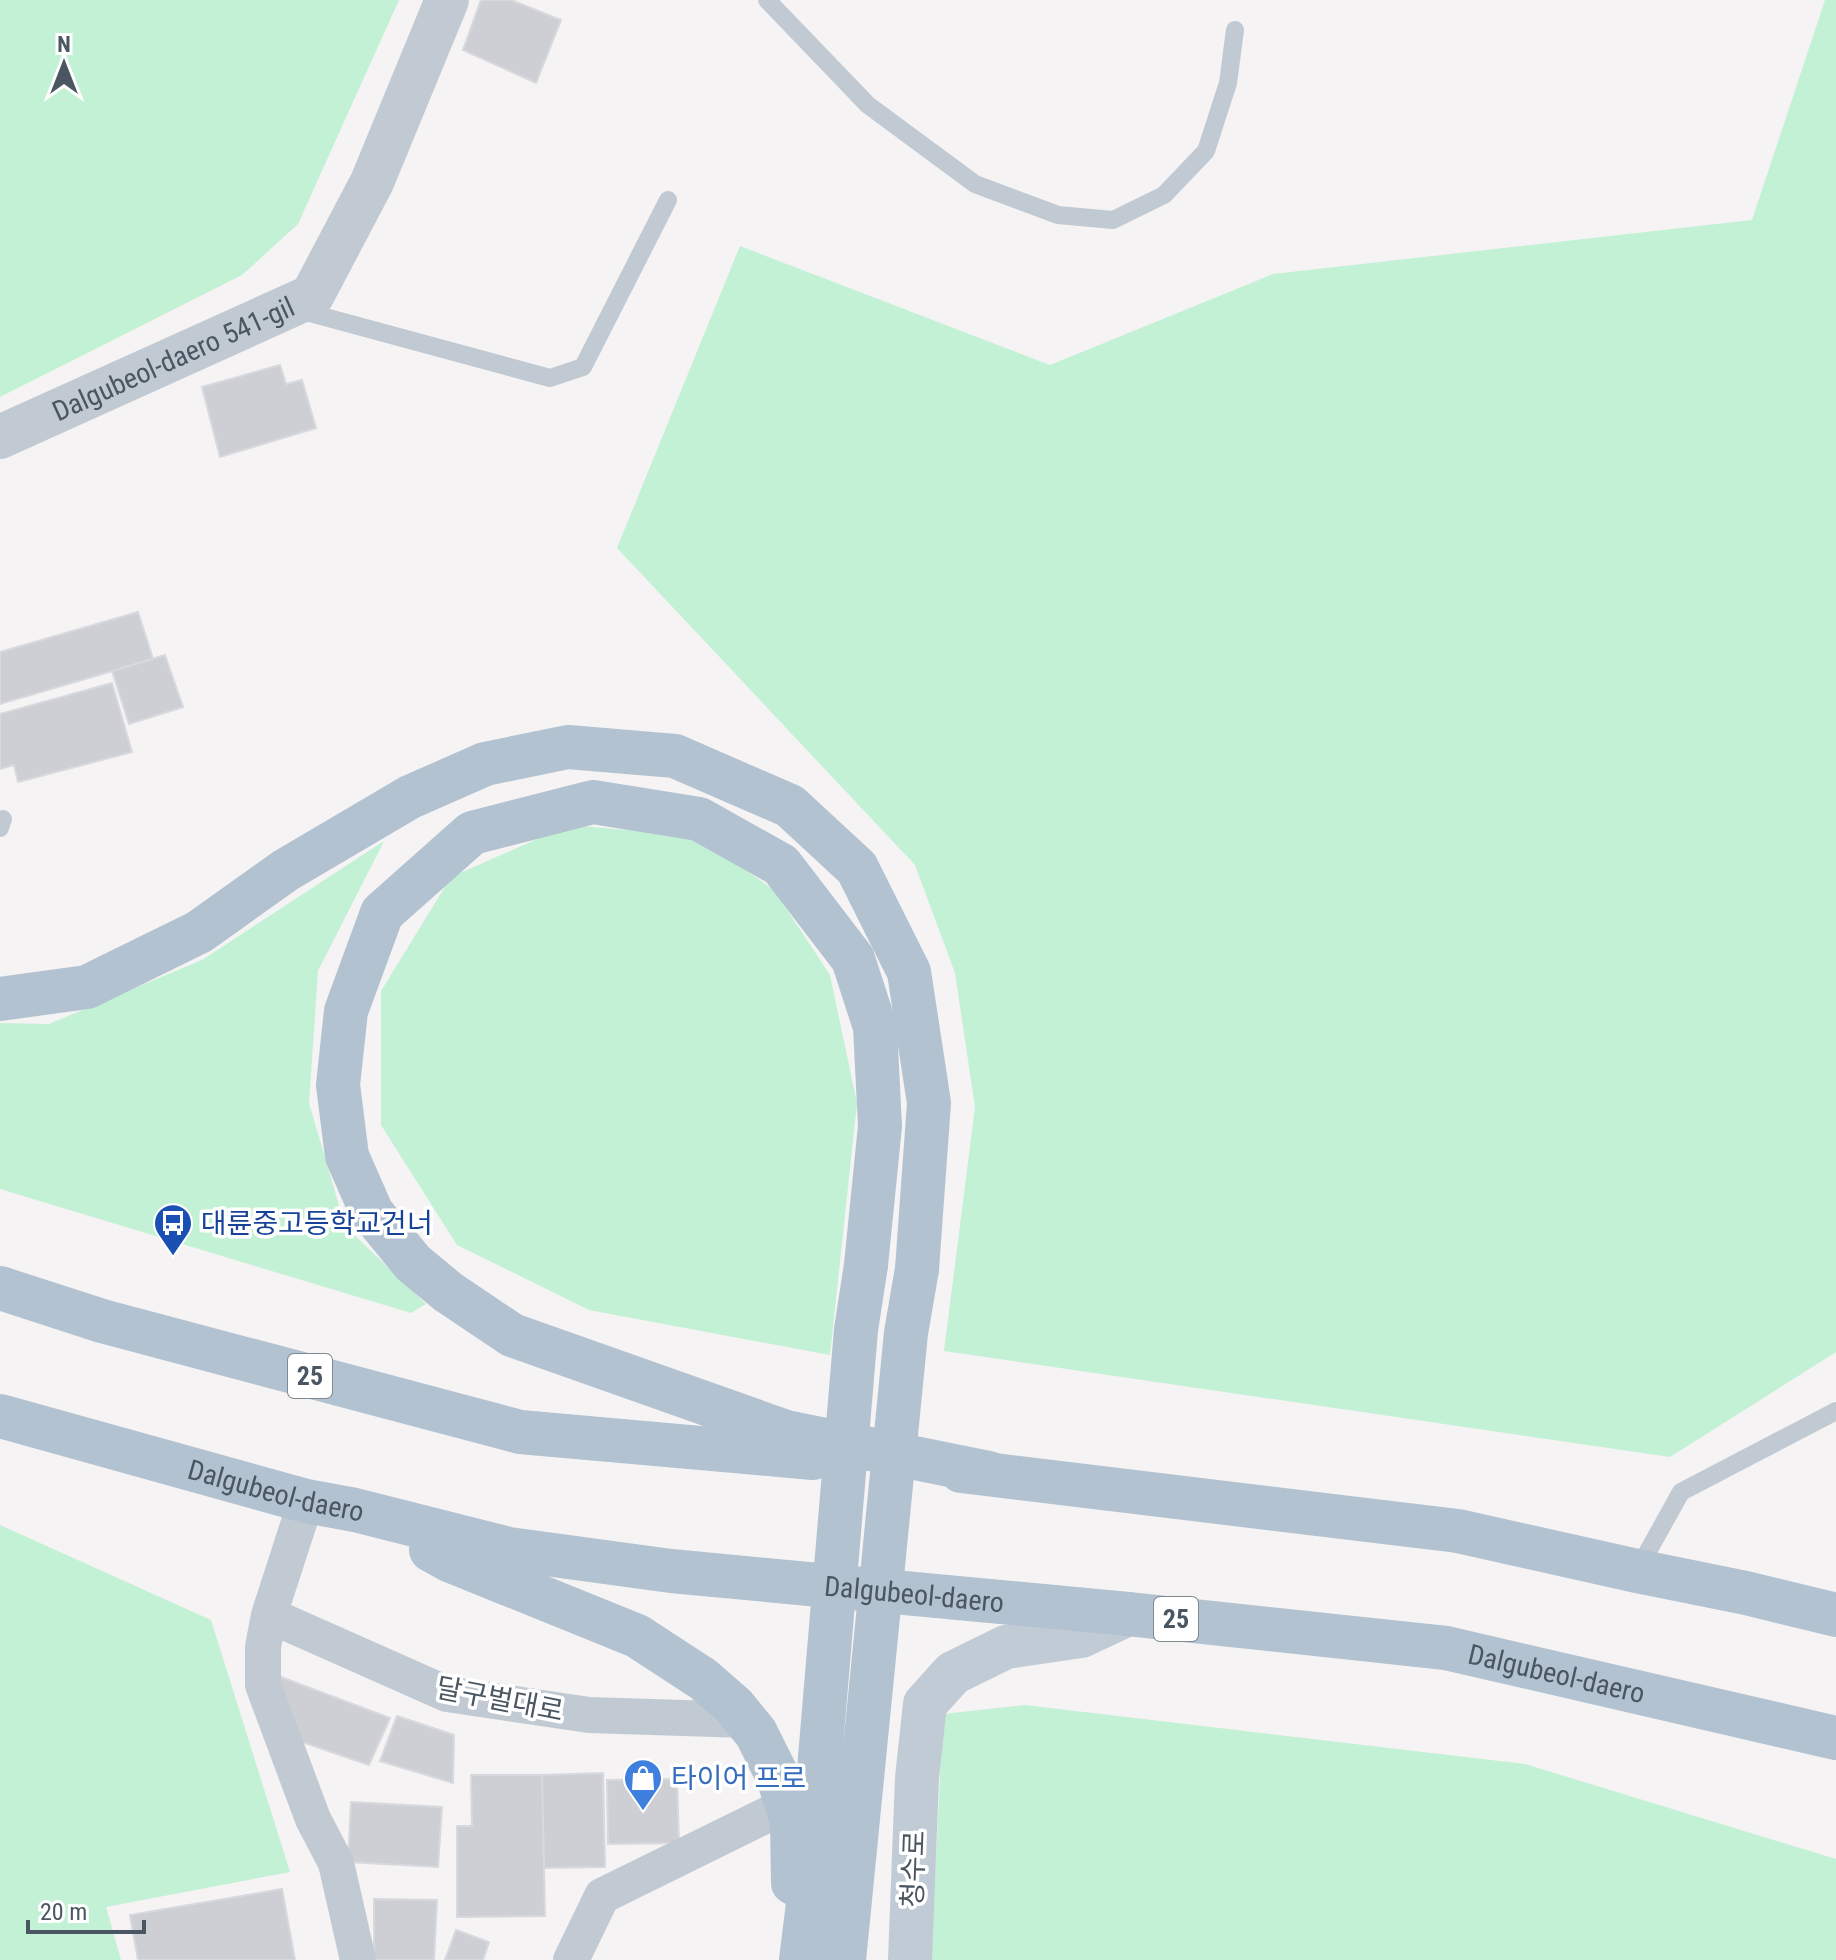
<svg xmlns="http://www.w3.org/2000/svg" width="1836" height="1960" viewBox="0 0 1836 1960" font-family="'Roboto Condensed','Noto Sans KR',sans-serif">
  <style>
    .green { fill: #c3f1d5 }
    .building { fill: #cdcfd5; stroke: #d7d9de; stroke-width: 2 }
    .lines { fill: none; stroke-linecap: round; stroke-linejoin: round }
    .service { stroke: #c1cad2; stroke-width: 18 }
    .minor { stroke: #c1cad2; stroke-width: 36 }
    .tertiary { stroke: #c1cad2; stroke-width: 44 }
    .secondary { stroke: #c1cbd6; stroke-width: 44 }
    .primary { stroke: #b3c2d1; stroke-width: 44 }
    .primary-bridge { stroke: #b3c2d1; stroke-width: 44 }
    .labels { text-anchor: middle; stroke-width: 7; stroke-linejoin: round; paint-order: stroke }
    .shield { fill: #fff; stroke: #808990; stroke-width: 2 }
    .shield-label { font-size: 26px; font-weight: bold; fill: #4a5661 }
    .street-label { font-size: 28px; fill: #4a5661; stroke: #fff }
    .transit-label { font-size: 28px; fill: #164399; stroke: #fff; text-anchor: start }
    .shop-label { font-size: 28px; fill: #366cbe; stroke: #fff; text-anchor: start }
  </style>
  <rect width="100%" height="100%" fill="#f5f3f3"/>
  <!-- green -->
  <path class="green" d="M0,0H399L298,224L242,275L0,397Z
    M1825,0H1836V1352L1670,1457L944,1351L975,1107L955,973L915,865L617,548L740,246L1050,365L1273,274L1752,220Z
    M569,825L696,836L774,890L830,975L857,1103L830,1355L589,1310L457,1245L381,1125V991L451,877Z
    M384,841L318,971L309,1103L345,1226L426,1304L411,1313L0,1189V1023L49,1024L202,960Z
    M0,1525L211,1620L290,1872L106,1907L121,1960H0Z
    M1025,1705L1525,1764L1836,1859V1960H931L943,1714Z"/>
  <!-- building -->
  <path class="building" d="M481,0H511L561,20L536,83L463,50Z
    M280,365L286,384L302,380L316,428L220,457L202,387Z
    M138,612L153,659L0,704V652Z
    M165,655L183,707L129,724L112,671Z
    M112,683L132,752L18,782L14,765L0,769V714Z
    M273,1674L390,1718L369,1765L296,1740Z
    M397,1716L454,1735L453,1783L380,1761Z
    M603,1773L605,1867L544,1868L542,1775Z
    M471,1775H542L545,1916L457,1917V1826H472Z
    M677,1779L679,1843L608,1844L607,1780Z
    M351,1802L442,1807L438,1867L348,1862Z
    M282,1889L295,1960H138L130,1915Z
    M374,1899L437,1900L434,1960H374Z
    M456,1930L489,1942L483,1960H445Z"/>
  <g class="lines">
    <!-- service -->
    <path class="service" d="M767,0L868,105L975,184L1058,215L1113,220L1164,195L1206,151L1228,83L1235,30
      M299,310L550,378L583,367L668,200
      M0,828L3,819
      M1637,1571L1681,1492L1836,1411"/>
    <!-- minor -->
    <path class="minor" d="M306,1501L269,1615L263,1647V1685L313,1819L336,1863L358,1960
      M269,1615L447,1694L589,1715L746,1720
      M571,1960L602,1896L787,1805"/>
    <!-- tertiary -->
    <path class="tertiary" id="s1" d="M0,437L312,296L372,182L447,0"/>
    <!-- secondary -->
    <path class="secondary" d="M910,1960L917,1778L925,1704L953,1673L1006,1647L1081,1636L1128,1614"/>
    <!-- primary -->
    <g class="primary">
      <path d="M0,999L87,987L199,932L286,870L410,797L485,764L568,747L675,756L790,806L857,868L909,972L929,1103L917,1269"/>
      <path d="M866,1265L880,1126L875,1027L853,959L781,865L699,819L593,802L472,833L382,913L346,1011L338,1085L347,1156L372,1213L413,1263L448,1292L512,1335L786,1432L989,1473"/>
      <path d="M0,1288L102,1321L520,1432L813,1458"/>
      <path id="s2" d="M0,1416L306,1501L355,1510L509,1549L671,1571L1128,1614L1446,1648L1836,1738"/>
      <path d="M961,1471L1458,1531L1637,1571L1746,1593L1836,1615"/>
      <path d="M431,1550L449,1560L637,1636L703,1679L734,1706L756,1733L778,1777L792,1822L793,1883"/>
    </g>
    <!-- primary-bridge -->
    <path class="primary-bridge" d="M801,1960L807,1912L856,1330L866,1265
      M844,1960L906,1333L917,1269"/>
  </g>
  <!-- icons -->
  <defs>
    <symbol id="bus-pin" viewBox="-11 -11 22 30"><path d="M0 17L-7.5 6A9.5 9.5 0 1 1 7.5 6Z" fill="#1a4fb4" stroke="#fff"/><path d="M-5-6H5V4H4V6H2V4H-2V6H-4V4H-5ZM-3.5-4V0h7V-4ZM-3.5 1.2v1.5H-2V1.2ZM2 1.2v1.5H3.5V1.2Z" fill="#fff"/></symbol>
    <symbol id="shop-pin" viewBox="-11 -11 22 30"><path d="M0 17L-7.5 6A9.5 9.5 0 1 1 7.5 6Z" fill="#3f7fe0" stroke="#fff"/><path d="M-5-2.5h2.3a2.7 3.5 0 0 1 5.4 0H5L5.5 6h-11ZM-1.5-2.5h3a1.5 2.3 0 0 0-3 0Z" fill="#fff"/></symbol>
  </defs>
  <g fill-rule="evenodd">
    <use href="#bus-pin" x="151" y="1201" width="44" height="60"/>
    <use href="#shop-pin" x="621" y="1756" width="44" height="60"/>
  </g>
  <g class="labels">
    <!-- shield labels -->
    <g class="shield">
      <rect x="288" y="1354" width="44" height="44" rx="6"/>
      <rect x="1154" y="1597" width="44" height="44" rx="6"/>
    </g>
    <g class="shield-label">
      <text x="310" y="1385">25</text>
      <text x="1176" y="1628">25</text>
    </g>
    <!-- street labels -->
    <g class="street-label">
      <text dy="10" stroke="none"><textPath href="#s1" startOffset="190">Dalgubeol-daero 541-gil</textPath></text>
      <text dy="10" stroke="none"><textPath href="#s2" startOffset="286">Dalgubeol-daero</textPath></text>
      <text dy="10" stroke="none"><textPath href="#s2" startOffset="934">Dalgubeol-daero</textPath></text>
      <text dy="10" stroke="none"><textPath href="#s2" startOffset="1582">Dalgubeol-daero</textPath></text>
      <text transform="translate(500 1699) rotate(11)" y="10">달구벌대로</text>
      <text transform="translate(913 1869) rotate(-88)" y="10">청수로</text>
    </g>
    <!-- transit labels -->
    <g class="transit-label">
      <text x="201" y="1233">대륜중고등학교건너</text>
    </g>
    <!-- shop labels -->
    <g class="shop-label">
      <text x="671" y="1788">타이어 프로</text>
    </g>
  </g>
  <!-- north arrow -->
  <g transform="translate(64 64)" stroke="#ffffff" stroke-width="6" paint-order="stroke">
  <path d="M0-6L14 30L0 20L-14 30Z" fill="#4a5661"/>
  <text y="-12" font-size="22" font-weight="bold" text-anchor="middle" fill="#4a5661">N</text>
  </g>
  <!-- scale -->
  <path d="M28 1920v12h116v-12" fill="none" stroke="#4a5661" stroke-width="4"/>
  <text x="40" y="1920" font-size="24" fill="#4a5661" stroke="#ffffff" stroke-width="6" paint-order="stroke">20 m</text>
</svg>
